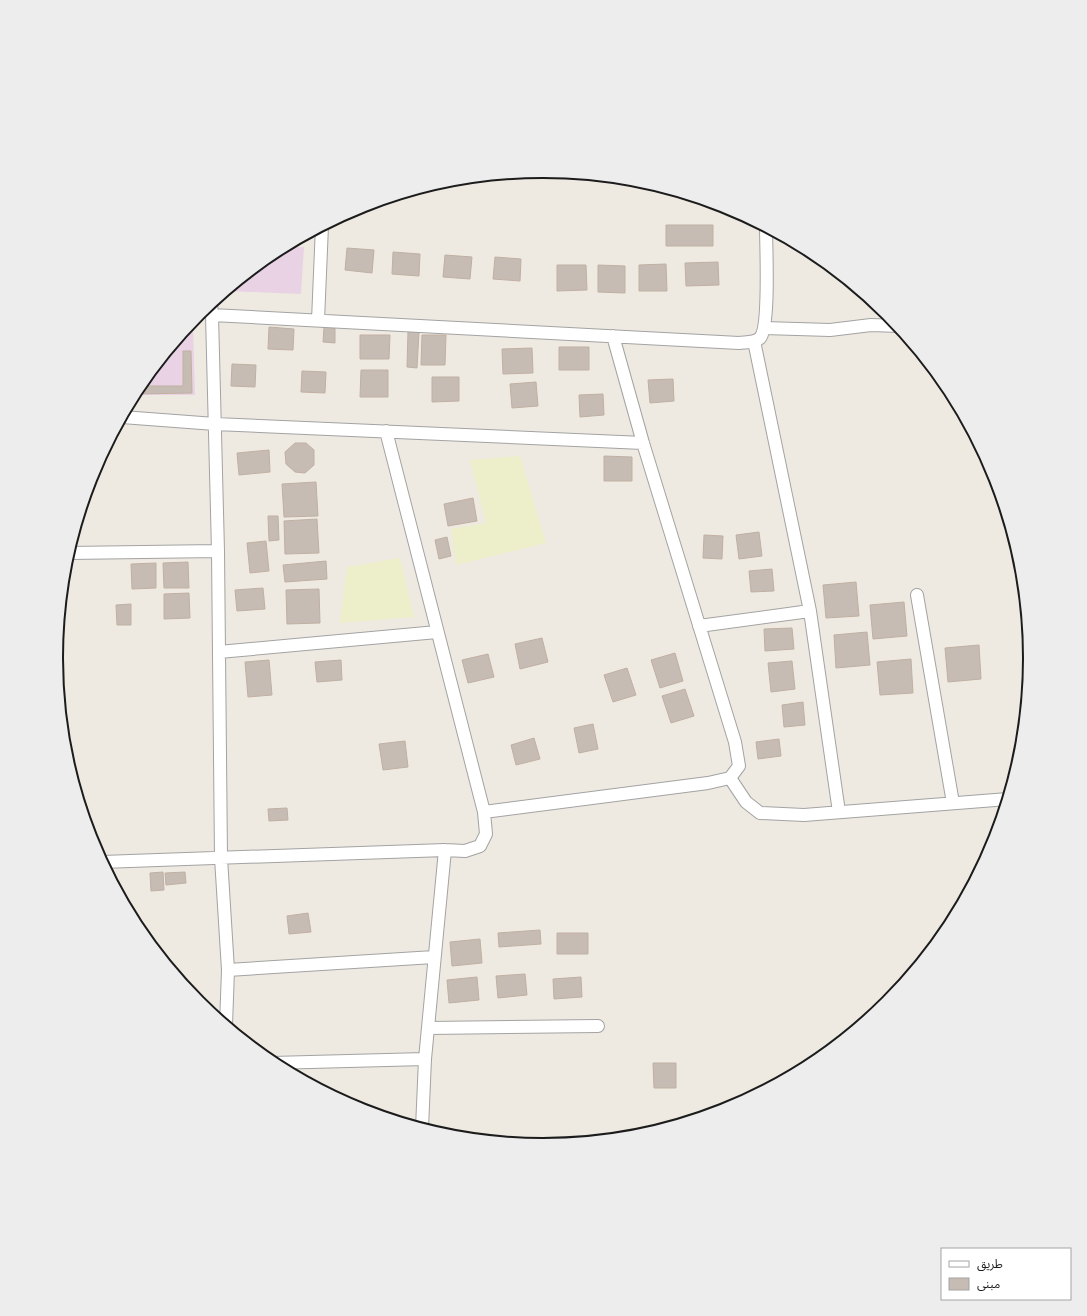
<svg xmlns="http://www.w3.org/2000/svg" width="1087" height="1316" viewBox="0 0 1087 1316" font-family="Figtree,'Noto Sans Arabic',sans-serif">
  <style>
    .industrial { fill: #e8d2e4 }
    .farmland { fill: #ecefca }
    .building { fill: #c6bcb4; stroke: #c1b0a2 }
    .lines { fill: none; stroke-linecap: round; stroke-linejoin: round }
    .minor-casing { stroke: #a3a3a3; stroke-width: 14 }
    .minor { stroke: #fff; stroke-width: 12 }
    .rim { fill: none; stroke: #1c1c1c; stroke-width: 2 }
  </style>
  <rect width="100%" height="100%" fill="#eeeae1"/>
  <!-- industrial -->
  <path class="industrial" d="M304,247L301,294L226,291L273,253L282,248Z
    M188,327H193L195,395H134L138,387Z"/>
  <!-- farmland -->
  <path class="farmland" d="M520,456L546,543L456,565L451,529L486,523L470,460Z
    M400,558L414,617L340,623L347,567Z"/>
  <!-- building -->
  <path class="building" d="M666,225H713V246H666Z
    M347,248L374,250L372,273L345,270Z
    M393,252L420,254L419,276L392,274Z
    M445,255L472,257L470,279L443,277Z
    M495,257L521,259L520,281L493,279Z
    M718,262L719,285L686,286L685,263Z
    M666,264L667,291H639V265Z
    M557,265H586L587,290L557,291Z
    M598,265L625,266V293L598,292Z
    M269,327L294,329L293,350L268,349Z
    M324,327L335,328V343L323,342Z
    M408,331L419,332L417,368L407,367Z
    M360,335H390L389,359H360Z
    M422,335H446L445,365H421Z
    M559,347H589V370H559Z
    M532,348L533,373L503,374L502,349Z
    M183,351H191L192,393L135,394L139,386H183Z
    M232,364L256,365L255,387L231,386Z
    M361,370H388V397H360Z
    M302,371L326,372L325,393L301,392Z
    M432,377H459V401L432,402Z
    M673,379L674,401L650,403L648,380Z
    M536,382L538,406L512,408L510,384Z
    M603,394L604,415L580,417L579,395Z
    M295,443H306L314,450V465L305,473L295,472L286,464L285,452Z
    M269,450L270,472L239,475L237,453Z
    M604,456L632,457V481H604Z
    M316,482L318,516L284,517L282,484Z
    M473,498L477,521L448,526L444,504Z
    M268,516H278L279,540L269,541Z
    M317,519L319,553L285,554L284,521Z
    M759,532L762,556L739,559L736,535Z
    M704,535L723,536L722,559L703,558Z
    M447,537L451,556L439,559L435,540Z
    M266,541L269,571L250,573L247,543Z
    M326,561L327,579L285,582L283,565Z
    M188,562L189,588H164L163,563Z
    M156,563V588L132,589L131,564Z
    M772,569L774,591L751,592L749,571Z
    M856,582L859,616L826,618L823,585Z
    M263,588L265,609L237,611L235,590Z
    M319,589L320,623L287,624L286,590Z
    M189,593L190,618L164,619V594Z
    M904,602L907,636L873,639L870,605Z
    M131,604V625H117L116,605Z
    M792,628L794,649L765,651L764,629Z
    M867,632L870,665L836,668L834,635Z
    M542,638L548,662L520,669L515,644Z
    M979,645L981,679L948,682L945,648Z
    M675,653L683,681L660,688L651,660Z
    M488,654L494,677L468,683L462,660Z
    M911,659L913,693L880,695L877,662Z
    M269,660L272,695L248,697L245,662Z
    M341,660L342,680L317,682L315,662Z
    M792,661L795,689L771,692L768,663Z
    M627,668L636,695L613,702L604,675Z
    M685,689L694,716L671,723L662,696Z
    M803,702L805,725L784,727L782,705Z
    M593,724L598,749L579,753L574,728Z
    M534,738L540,759L516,765L511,745Z
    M779,739L781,756L758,759L756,742Z
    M405,741L408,767L383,770L379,744Z
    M287,808L288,820L269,821L268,809Z
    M163,872L164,890L151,891L150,873Z
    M185,872L186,883L166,885L165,873Z
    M308,913L311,932L289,934L287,916Z
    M540,930L541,944L499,947L498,933Z
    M557,933H588V954H557Z
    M480,939L482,963L452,966L450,942Z
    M525,974L527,995L498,998L496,976Z
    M477,977L479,1000L449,1003L447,980Z
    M581,977L582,997L554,999L553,979Z
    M653,1063H676V1088H654Z"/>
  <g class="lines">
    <defs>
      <path id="minor" d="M211,303L212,315L739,343C746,342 755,343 760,338C770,327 766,246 766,227
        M212,315L218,551L221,858L228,970L226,1025
        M318,320L322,226
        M764,328L830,330L871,325L899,326
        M754,341L810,611L839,812
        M122,417L215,424L643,443
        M68,553L218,551
        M917,595L953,803
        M699,626L810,611
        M219,652L437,632
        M730,778L746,802L760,813L804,815L1008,799
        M484,812L708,783L730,778L739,766L735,742L643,443L613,336
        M102,862L445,850L465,851L480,846L486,834L484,812L386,431
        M228,970L434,957
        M428,1028L598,1026
        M272,1063L425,1059
        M422,1128L425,1059L445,850"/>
    </defs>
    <!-- minor casing -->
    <use href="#minor" class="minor-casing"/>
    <!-- minor -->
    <use href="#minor" class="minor"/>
  </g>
  <!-- crop -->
  <path d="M0 0H1087V1316H0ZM63 658a480 480 0 1 1 960 0a480 480 0 1 1-960 0Z" fill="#ededed" fill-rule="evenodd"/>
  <path class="rim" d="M63 658a480 480 0 1 1 960 0a480 480 0 1 1-960 0Z"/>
  <!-- legend -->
  <rect x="941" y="1248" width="130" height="52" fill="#ffffff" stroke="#a4a4a4"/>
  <rect x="949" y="1261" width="20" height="6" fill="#ffffff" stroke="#a4a4a4"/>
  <text x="977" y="1268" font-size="12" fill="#1c1c1c">طريق</text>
  <rect x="949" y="1278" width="20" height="12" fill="#c6bcb4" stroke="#a4a4a4"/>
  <text x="977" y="1288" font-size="12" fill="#1c1c1c">مبنى</text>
</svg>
